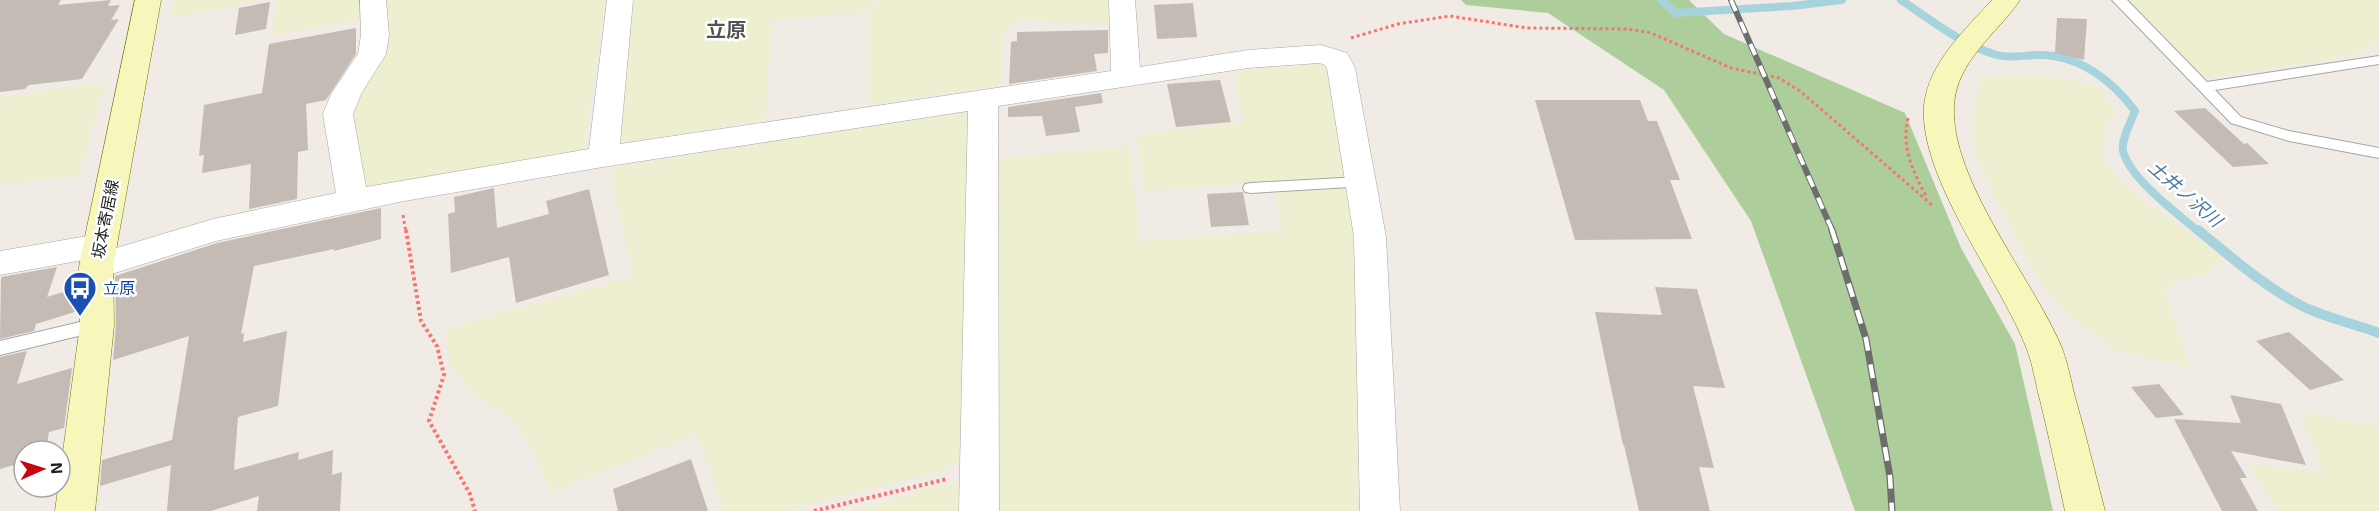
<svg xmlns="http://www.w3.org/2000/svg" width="2379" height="511" viewBox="0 0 2379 511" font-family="'Exo 2','Noto Sans JP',sans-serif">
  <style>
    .farmland { fill: #eeeed1 }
    .forest { fill: #adce9b }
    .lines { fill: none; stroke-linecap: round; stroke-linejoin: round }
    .stream-far1 { stroke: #a7d4dc; stroke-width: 8 }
    .stream { stroke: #a7d4dc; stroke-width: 10 }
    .building { fill: #c4bbb5 }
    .lane-casing { stroke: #a6a6a6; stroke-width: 2 }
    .street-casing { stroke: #a6a6a6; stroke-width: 1 }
    .secondary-casing { stroke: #707507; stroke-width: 1 }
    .path-far1 { stroke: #f7746f; stroke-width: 3; stroke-dasharray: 3 3; stroke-linecap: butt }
    .path { stroke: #f7746f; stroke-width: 4; stroke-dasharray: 3 3; stroke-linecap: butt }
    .lane { fill: #fff; fill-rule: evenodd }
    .street { fill: #fff; fill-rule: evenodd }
    .secondary { fill: #f8f7bb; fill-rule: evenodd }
    .rail-far1-casing { stroke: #6d6d6d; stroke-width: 6 }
    .rail-casing { stroke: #6d6d6d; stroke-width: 7 }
    .rail-far1 { stroke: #fff; stroke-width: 4; stroke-dasharray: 12; stroke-linecap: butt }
    .rail { stroke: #fff; stroke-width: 4.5; stroke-dasharray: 14; stroke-linecap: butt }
    .labels { text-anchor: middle; stroke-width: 5; stroke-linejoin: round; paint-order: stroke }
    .street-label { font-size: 16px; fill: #1f1f1f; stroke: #fff }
    .transit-label { font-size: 16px; fill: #164399; stroke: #fff; text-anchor: start }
    .water-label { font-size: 18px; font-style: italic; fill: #47789d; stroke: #fff }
    .quarter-label { font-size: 20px; font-weight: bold; fill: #525252; stroke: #fff }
  </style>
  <rect width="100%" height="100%" fill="#f0ebe5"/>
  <!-- farmland -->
  <path class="farmland" d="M174,0H261L170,18Z
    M275,0H360L361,18L274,35Z
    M386,0H605L583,152L375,189L362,183L352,107L379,65L386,43Z
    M631,0H875L862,13L833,14L772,21L765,119L613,145Z
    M882,0H1114V25L1015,19L1002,39V84L869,105V13Z
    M2130,0H2379V42L2359,52L2323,61L2203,77Z
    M1317,63L1328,67L1346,177L1144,191L1137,134L1244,123L1234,72Z
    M2037,75L2074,80L2100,88L2116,111L2106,127L2102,147L2107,166L2134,193L2223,258L2204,275L2178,281L2163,289L2191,368L2116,350L2063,312L2038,278L1991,190L1973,141V107L1982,77Z
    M105,82L78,176L0,184V97Z
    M962,111L971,116L968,462L947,465L941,471L797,507L790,511H724L697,434L550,492L531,447L515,421L476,395L450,364L445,329L633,276L610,168Z
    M1129,146L1140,241L1283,231L1274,193L1348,187L1357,241L1358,511H1000L994,159Z
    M2299,411L2379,427V511H2277L2249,463L2325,474Z
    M944,484L967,485V511H856Z"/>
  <!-- forest -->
  <path class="forest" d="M1461,0H1689L1724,34L1905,113L1961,248L2015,344L2053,511H1855L1751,221L1664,90L1548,13L1466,5Z"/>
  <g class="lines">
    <!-- stream-far1 -->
    <path class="stream-far1" d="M1661,0L1676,13L1792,6L1842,0
      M1901,0C1931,20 1962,45 1997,55C2011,59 2025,55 2039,55C2079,55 2112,80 2135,111C2131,122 2121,139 2123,151C2130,179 2178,214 2199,232"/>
    <!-- stream -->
    <path class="stream" d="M2198,230C2231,257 2266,288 2304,307C2328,318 2354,324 2379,333"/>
  </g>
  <!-- building -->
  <path class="building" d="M0,0H61L58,5L111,0L108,6L120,5L111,20L119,19L82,79L29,85L25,89L0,92Z
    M270,2L266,29L235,35L239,8Z
    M1193,3L1197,37L1157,39L1154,5Z
    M2057,18L2087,19L2084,60L2055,53Z
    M356,28V54L326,100L306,104L308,150L298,152L297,199L249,209L251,164L202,173L204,155L199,156L204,105L262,93L269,44Z
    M1108,30V53L1094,54L1097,71L1009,84L1011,42L1017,41V32Z
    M1220,80L1231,122L1176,127L1167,84Z
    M1101,93L1103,103L1075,107L1080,132L1046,136L1042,116L1008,117V107Z
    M1535,100H1640L1648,121H1657L1680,180H1670L1692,239L1575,240Z
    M2205,108L2244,144L2247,143L2269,164L2233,167L2174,111Z
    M494,188L497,228L549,214L546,201L589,189L609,275L516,303L509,257L451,273L448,214L455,212L454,197Z
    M1243,192L1249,225L1211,227L1207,194Z
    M381,208V239L334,251V249L254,266L241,334L244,333L243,342L287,331L278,406L238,417L234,470L299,452L298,460L333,450L332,475L342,472L340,511H257L259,496L211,511H167L171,465L100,486L102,460L172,440L189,336L113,360L116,325L115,276L217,243Z
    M57,267L47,297L77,288L78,311L36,324L34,331L0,339L1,277Z
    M1655,287L1697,289L1725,388L1693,386L1714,468L1699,467L1710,511H1639L1624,445H1623L1595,312L1662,315Z
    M2289,332L2344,380L2310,390L2256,341Z
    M27,351L17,384L72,368L64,428L49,432L46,451H24V462L0,469V357Z
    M2159,384L2184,415L2156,418L2131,387Z
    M2230,395L2281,404L2306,465L2231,451L2247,478H2240L2258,511H2222L2174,419L2241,423Z
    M691,459L708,511H618L613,489Z"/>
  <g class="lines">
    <defs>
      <path id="lane" d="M2112,0H2127L2207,82L2379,56V64L2215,90L2241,117L2289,131L2379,148V158L2289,141L2231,123Z
        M1360,177L1366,178L1368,182L1366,186L1251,193L1245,192L1243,188L1245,184L1251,183Z
        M97,318L103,320L106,325L103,330L0,355V341Z"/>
      <path id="street" d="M360,0H386L389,35L386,54L361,94L353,114L366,187L589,149L607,0H633L620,144L1111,71L1109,0H1135L1140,67L1248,50L1321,45L1347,53L1355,68L1386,237L1400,511H1360L1354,237L1327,68L1325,65L1319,63L1248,68L998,106L999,511H959L968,111L603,167L399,202L216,241L96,279L84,276L79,267L83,260L0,275V251L99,234L111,238L115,246L113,249L213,219L336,193L323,114L331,94L358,54L361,35Z"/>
      <path id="secondary" d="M135,0H161L113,267L114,325L95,511H55L80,325L79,267L83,246Z
        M1992,0H2020C1997,34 1956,61 1954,106C1950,180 2033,279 2062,348C2068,364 2071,381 2075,397C2086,435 2095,473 2105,511H2065C2057,474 2049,437 2040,400C2035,382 2033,364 2026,347C1999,279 1919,178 1924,106C1928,63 1966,29 1992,0Z"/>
    </defs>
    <!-- lane casing -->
    <use href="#lane" class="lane-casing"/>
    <!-- street casing -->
    <use href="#street" class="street-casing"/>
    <!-- secondary casing -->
    <use href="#secondary" class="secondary-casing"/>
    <!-- path-far1 -->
    <path class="path-far1" d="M1351,38L1398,24L1450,16L1527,28L1628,29L1651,33L1731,68L1779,78L1800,91L1932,205
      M1908,118C1901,146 1913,172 1926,196
      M403,215L406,232"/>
    <!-- path -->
    <path class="path" d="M406,230L421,321L437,346L444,375L429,421L470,494L475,511
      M814,511L947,479"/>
    <!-- lane -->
    <use href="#lane" class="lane"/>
    <!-- street -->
    <use href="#street" class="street"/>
    <!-- secondary -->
    <use href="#secondary" class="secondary"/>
    <defs>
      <path id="rail-far1" d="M1731,0L1833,232"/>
      <path id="rail" d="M1832,230L1866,339L1890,477L1892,511"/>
    </defs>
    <!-- rail-far1 casing -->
    <use href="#rail-far1" class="rail-far1-casing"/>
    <!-- rail casing -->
    <use href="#rail" class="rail-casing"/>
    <!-- rail-far1 -->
    <use href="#rail-far1" class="rail-far1"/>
    <!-- rail -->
    <use href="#rail" class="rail"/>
  </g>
  <!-- icons -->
  <defs>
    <symbol id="bus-pin" viewBox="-11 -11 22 30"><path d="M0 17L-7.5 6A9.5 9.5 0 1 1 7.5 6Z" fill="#1a4fb4" stroke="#fff"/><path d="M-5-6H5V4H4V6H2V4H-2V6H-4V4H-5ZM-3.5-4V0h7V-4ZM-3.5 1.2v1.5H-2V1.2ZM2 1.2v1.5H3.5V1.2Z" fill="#fff"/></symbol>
  </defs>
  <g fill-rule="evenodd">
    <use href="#bus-pin" x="61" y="269" width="38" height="52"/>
  </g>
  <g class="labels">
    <!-- street labels -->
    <g class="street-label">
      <text transform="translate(105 219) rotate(-79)" y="6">坂本寄居線</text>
    </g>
    <!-- transit labels -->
    <g class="transit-label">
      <text x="103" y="294">立原</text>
    </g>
    <!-- water labels -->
    <g class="water-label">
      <text transform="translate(2185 194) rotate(41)" y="6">土井ノ沢川</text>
    </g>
    <!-- quarter labels -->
    <g class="quarter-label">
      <text x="726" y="37">立原</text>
    </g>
  </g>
  <!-- north arrow -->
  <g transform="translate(42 469) rotate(87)"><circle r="28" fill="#ffffff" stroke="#a5a5a5" stroke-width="1.5"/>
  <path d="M0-4.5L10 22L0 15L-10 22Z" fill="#c90512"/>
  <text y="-9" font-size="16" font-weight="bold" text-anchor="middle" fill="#1f1f1f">N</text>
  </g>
</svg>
